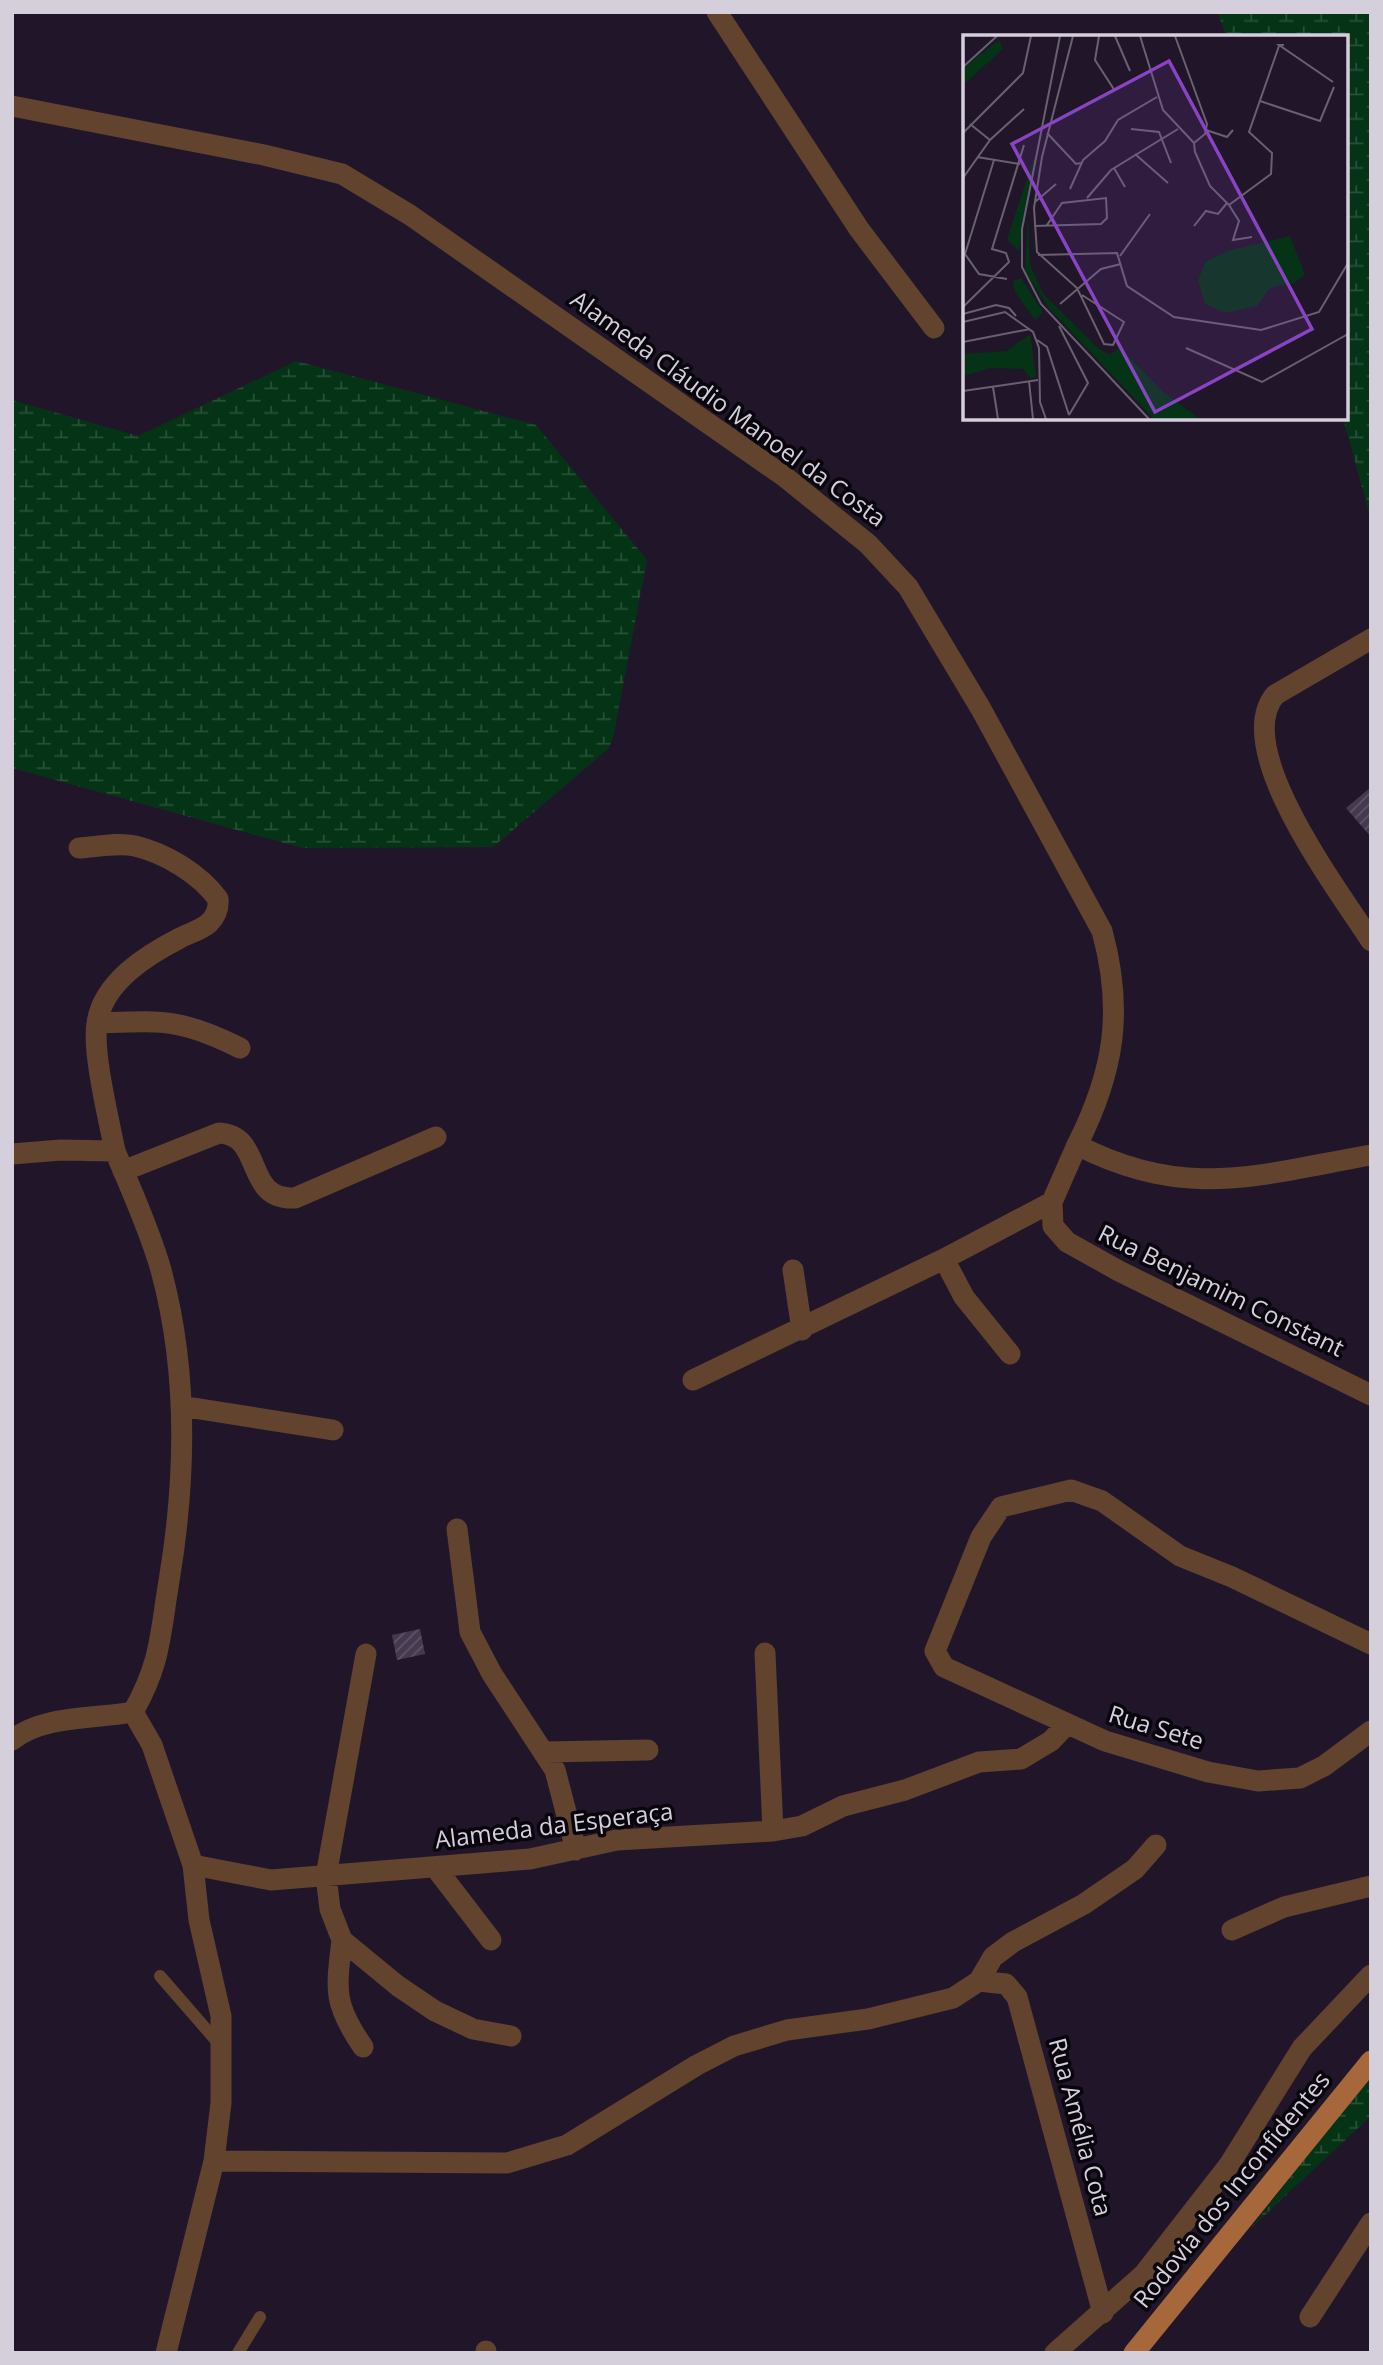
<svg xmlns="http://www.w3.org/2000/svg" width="1383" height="2365" viewBox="0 0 1383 2365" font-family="'Open Sans',sans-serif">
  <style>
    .wetland { fill: url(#wetland-marsh) }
    .building { fill: url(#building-hatch) }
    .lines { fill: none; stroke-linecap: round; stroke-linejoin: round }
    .service { stroke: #61432e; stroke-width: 12 }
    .minor { stroke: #61432e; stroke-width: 21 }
    .tertiary { stroke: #61432e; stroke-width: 21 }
    .primary { stroke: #a6683b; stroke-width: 21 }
    .labels { text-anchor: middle; stroke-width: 7; stroke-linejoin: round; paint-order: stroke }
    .street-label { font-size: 24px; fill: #d5cedb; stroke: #08050c }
    .inset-road { fill: none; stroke: #696070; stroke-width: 2 }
    .view { fill: #8844c3; fill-opacity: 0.15; stroke: #8844c3; stroke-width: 3.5 }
    .inset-edge { fill: none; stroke: #d5cedb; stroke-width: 3.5 }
  </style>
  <defs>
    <pattern id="wetland-marsh" width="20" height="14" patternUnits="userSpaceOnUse" patternTransform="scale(1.75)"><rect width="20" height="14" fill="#043415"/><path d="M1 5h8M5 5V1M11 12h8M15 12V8" fill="none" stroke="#285036"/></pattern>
    <pattern id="building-hatch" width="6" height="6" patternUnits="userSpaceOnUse" patternTransform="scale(1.75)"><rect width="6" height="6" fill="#44394e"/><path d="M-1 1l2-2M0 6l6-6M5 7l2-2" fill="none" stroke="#5e5467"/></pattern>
  </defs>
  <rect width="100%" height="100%" fill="#211629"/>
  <!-- wetland -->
  <path class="wetland" d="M1217,12H1371V520L1343,418H1346V37H1227Z
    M296,361L536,425L647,560L613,738L609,748L493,847L302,848L12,768V400L138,436Z
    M1371,2073V2116L1251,2228Z"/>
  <!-- building -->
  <path class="building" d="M1371,787V837L1346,808Z
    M420,1629L425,1654L397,1660L392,1635Z"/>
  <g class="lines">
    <!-- service -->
    <path class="service" d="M160,1976L220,2045
      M238,2353L260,2317"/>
    <!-- minor -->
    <path class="minor" d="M717,12L859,229L934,328
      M1371,639L1275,695C1230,749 1340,892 1371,941
      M79,848C96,847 118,842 135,846C165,853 200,874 218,899C219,908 216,916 209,923C201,930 190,933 180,938C147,955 103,982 97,1023C92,1052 109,1120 115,1151
      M97,1023C162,1021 180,1018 240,1048
      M1077,1145L1052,1202L1053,1226L1067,1242L1119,1271L1371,1395
      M12,1154L61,1150L115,1151C131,1190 149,1228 161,1270C188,1370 186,1479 169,1581C160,1635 161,1663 133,1712C95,1719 43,1715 12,1740
      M123,1171L219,1133C265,1135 243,1201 295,1198L436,1137
      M944,1259L964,1297L1010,1354
      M793,1270L802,1330
      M693,1380L944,1259L1052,1202
      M181,1406L333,1430
      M457,1529L470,1632L492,1674L555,1770L576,1850
      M1371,1644L1232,1577L1180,1556L1102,1501L1071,1490L1001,1507L981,1537L935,1651L944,1667L1105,1741L1208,1772L1258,1781L1300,1778L1324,1766L1371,1731
      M765,1653L773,1831
      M366,1654L326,1876L330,1909L342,1940L398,1986L435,2011L473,2029L511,2036
      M133,1712L152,1745L193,1865L199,1920L221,2016V2103L214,2161L166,2353
      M545,1752L648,1750
      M193,1865L271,1880L530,1859L617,1840L773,1831L802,1826L843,1806L905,1790L979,1762L1021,1759L1051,1741L1067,1724
      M435,1867L491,1940
      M1232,1930L1284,1907L1371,1886
      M342,1940C336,1991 333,2003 363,2047
      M979,1981L1006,1984L1017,1997L1103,2313
      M214,2161L507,2163L567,2145L697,2065L734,2046L787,2030L868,2019L953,1998L979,1981L993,1957L1013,1942L1084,1904L1135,1869L1156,1845
      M1310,2317L1371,2223
      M486,2351V2353"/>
    <!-- tertiary -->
    <path class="tertiary" d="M12,106L264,155L342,174L410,215L785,477L868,544L908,587L981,709L1102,931C1124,1011 1114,1072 1077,1145C1186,1201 1257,1175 1371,1155
      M1055,2353L1144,2274L1229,2165L1302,2048L1371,1975"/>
    <!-- primary -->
    <path class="primary" d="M1134,2353L1371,2061"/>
  </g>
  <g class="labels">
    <!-- street labels -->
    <g class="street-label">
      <text transform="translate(728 409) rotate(36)" y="8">Alameda Cláudio Manoel da Costa</text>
      <text transform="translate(1221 1291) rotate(26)" y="8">Rua Benjamim Constant</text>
      <text transform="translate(1156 1728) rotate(17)" y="8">Rua Sete</text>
      <text transform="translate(554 1826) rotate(-7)" y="8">Alameda da Esperaça</text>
      <text transform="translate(1080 2127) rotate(75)" y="8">Rua Amélia Cota</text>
      <text transform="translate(1232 2190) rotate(-51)" y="8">Rodovia dos Inconfidentes</text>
    </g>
  </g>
  <!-- overview -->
  <g transform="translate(963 35)">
    <rect width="385" height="385" fill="#211629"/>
    <path d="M36,5L40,14L0,50V33ZM73,117L56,216L44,204ZM65,182L67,230L81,260L135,313L147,320L157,312L200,357L237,384H191L86,273L62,236ZM327,201L342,240L331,248L307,253L294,271L262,278L242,269L235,246L242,227L264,216ZM58,243L80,277L72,285L52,257L50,246ZM67,299L73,341L68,344L60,334L28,333L0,341V319L44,316Z" fill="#043415"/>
    <path class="inset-road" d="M97,1L59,194V232L78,269L186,384M110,1L79,122L71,173L74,217L114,253L141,309L150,310L161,287L119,260M136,1L132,25L152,56M152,1L167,36M177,1L200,75L231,108M212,1L244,89L242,99L231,108L232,117L247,151L266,170L308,139L309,118L286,97L316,11M321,10H316L370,47M0,32L34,1M297,66L357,86L371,52M7,89L27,105M168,94L196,97L208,128M243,95L264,102L270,95M0,98L60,38L68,1M84,98L113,129L118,128M172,119L205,148M14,122L57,129M31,125L2,219L16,239L44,244M151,133L162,152M0,143L27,105L61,74M107,154L120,125L142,106L155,85L194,62M124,163L148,135L215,94M72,167L93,149M266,170L276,186L270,205L289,202M71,191L138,189L144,183L143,163L99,168L84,190M231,191L243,176L255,179L264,168M75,220L154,218L164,251L211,282L298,295L356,277L385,228M157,221L187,179M97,269L138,234L158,229M0,272L46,227L43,218L29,214L61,110M0,279L33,270L46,273L53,281M0,287L42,277L70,297L76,313L77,367L83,384M96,291L125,348L106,380M74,305L84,312L106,380M0,307L67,294M223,313L299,347L385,299M66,346L70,384M30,352L35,384M0,356L75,345"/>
    <path class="view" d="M206,26L349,294L192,377L49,109Z"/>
    <rect width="385" height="385" class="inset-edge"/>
  </g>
  <!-- border -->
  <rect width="1383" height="2365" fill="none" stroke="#d5cedb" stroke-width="28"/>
</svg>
